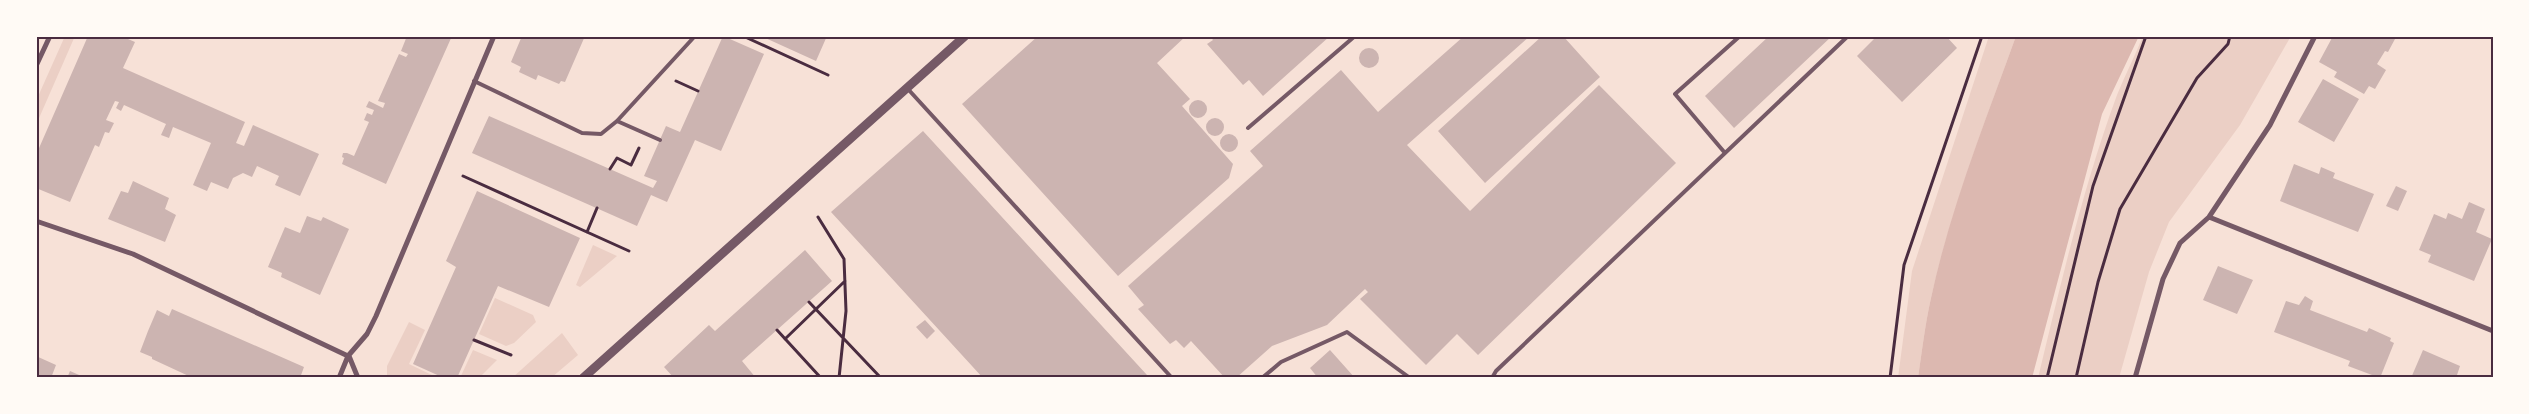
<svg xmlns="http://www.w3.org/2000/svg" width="2529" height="414" viewBox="0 0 2529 414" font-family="'Source Sans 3',sans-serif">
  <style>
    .green { fill: #ebcfc5 }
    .water { fill: #dcb8b0 }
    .building { fill: #ccb4b1 }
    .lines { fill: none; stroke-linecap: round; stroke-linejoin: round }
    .path { stroke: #4a2c40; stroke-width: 3 }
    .service { stroke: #755966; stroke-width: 4 }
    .minor { stroke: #755966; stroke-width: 5 }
    .tertiary { stroke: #755966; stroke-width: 9 }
    .neatline { fill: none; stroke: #4a2c40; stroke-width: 2 }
  </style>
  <rect width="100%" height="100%" fill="#f7e1d7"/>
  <!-- green -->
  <path class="green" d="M65,36H75L36,125V101Z
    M1989,36H2016C1985,122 1951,209 1931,298C1925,325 1922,351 1918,378H1898L1912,271Z
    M2143,36H2291L2240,125L2169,222L2149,272L2119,378H2038C2061,283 2083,187 2117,95C2125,75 2135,56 2143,36Z
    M593,245L617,256L580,287L576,285Z
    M495,298L533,315L536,322L514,343L506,346L479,334Z
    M409,322L425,330L409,364L438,378H387V366Z
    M562,333L578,355L551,378H512Z
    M473,350L497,360L479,378H460Z"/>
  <!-- water -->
  <path class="water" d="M2016,36H2139L2102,114L2032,378H1918C1922,351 1925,325 1931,298C1950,209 1985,122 2016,36Z"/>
  <!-- building -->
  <path class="building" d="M88,36H121L135,42L123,68L245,122L236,143L244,146L253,125L319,154L300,196L275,185L279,176L257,166L252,177L243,173L233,178L228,189L211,182L207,191L193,185L211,143L173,127L169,138L161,135L166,124L124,105L121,111L116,108L119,102L115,101L106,120L114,123L109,133L105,132L99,147L95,145L70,202L36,188V155Z
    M407,36H452L386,184L342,164L344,158L342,157L343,153H347L354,156L369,122L364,120L367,113L372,115L374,110L366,107L369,101L383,108L385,103L378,101L399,54L406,57L408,54L401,51Z
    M522,36H585L565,82L561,81L559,84L538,75L536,80L519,72L521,67L511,62Z
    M723,36L764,54L721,151L695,140L667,202L651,195L637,226L472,153L489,116L653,188L657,181L644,176L666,126L680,132Z
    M761,36H827L816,61Z
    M1038,36H1186L1157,63L1190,99L1182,106L1233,164L1229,178L1118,276L962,104Z
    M1210,36H1330L1263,96L1249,80L1243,85L1207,44L1213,40Z
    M1464,36H1530L1407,145L1470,211L1599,85L1676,163L1478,355L1457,334L1426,365L1360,299L1368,292L1365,289L1327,325L1272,346L1236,378H1225L1191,341L1184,348L1176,340L1170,344L1138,309L1144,305L1128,286L1263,166L1250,151L1341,70L1378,112Z
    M1542,36H1563L1600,77L1485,183L1438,131Z
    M1769,36H1832L1734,128L1705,96Z
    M1877,36H1946L1957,48L1902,102L1857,56Z
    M2333,36H2390L2395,39L2388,52L2385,51L2377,64L2386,70L2375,89L2369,86L2364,94L2334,77L2337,72L2319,62Z
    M1359 58a10 10 0 1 1 20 0a10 10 0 1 1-20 0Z
    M2323,79L2359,99L2334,142L2298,122Z
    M1189 109a9 9 0 1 1 18 0a9 9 0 1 1-18 0Z
    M1206 127a9 9 0 1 1 18 0a9 9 0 1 1-18 0Z
    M923,131L1147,375L1144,378H983L831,212Z
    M1220 143a9 9 0 1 1 18 0a9 9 0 1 1-18 0Z
    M2294,164L2319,174L2321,167L2335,173L2333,178L2374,194L2358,232L2280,201Z
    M133,181L169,198L165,209L176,215L165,242L108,219L121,191L128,193Z
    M2396,186L2407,191L2398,211L2386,206Z
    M477,191L580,238L549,307L498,286L457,378H444L413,364L456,267L446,261Z
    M2469,202L2485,209L2476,232L2492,239L2474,281L2428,262L2431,255L2419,250L2434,214L2446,219L2448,213L2462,219Z
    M307,216L321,221L323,217L349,229L320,295L281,277L282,273L268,267L285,227L300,233Z
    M805,250L832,281L742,361L756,378H674L664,367L709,325L715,331Z
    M2218,266L2253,280L2237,314L2203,300Z
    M2305,296L2313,301L2310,310L2367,332L2369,328L2391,338L2390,341L2394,343L2380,378L2348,366L2350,361L2274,332L2286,301L2299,305Z
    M172,309L304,367L300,378H193L152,359V357L140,352L148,331L157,310L169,316Z
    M925,320L935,331L927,339L916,327Z
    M1330,350L1355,378H1318L1310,368Z
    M2423,350L2460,366L2456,378H2411Z
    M36,356L56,365L51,378H36Z
    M70,371L86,378H67Z"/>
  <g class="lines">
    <!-- path -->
    <path class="path" d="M743,36L828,75
      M676,81L698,91
      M610,169L617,158L631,165L639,148
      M463,176L629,251
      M818,217L844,259L846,311L839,378
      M587,232L597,208
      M809,302L881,378
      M777,330L821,378
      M785,339L845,281
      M474,340L511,355
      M1890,378L1904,265L1982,36
      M2047,378L2093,186L2146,36
      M2076,378L2098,282L2120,209L2197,78L2228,44L2230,36"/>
    <!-- service -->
    <path class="service" d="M474,81L582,133L601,134L617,121L695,36
      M907,88L1172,378
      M617,121L660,140
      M1248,128L1355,36
      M1725,153L1675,94L1740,36
      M1262,378L1281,362L1347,332L1410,378
      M1492,378L1496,371L1848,36"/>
    <!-- minor -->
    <path class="minor" d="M36,66L50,36
      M2209,217L2493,331
      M36,221L133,254L348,356
      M349,356L358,378
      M339,378L348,356L367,334L376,316L494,36
      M2135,378L2163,279L2180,243L2209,217L2270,125L2315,36"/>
    <!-- tertiary -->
    <path class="tertiary" d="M583,378L965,36"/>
  </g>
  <!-- border -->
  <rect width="2529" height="414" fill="none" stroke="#fffaf5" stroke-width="75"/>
  <rect x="38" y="38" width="2454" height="338" class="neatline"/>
</svg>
